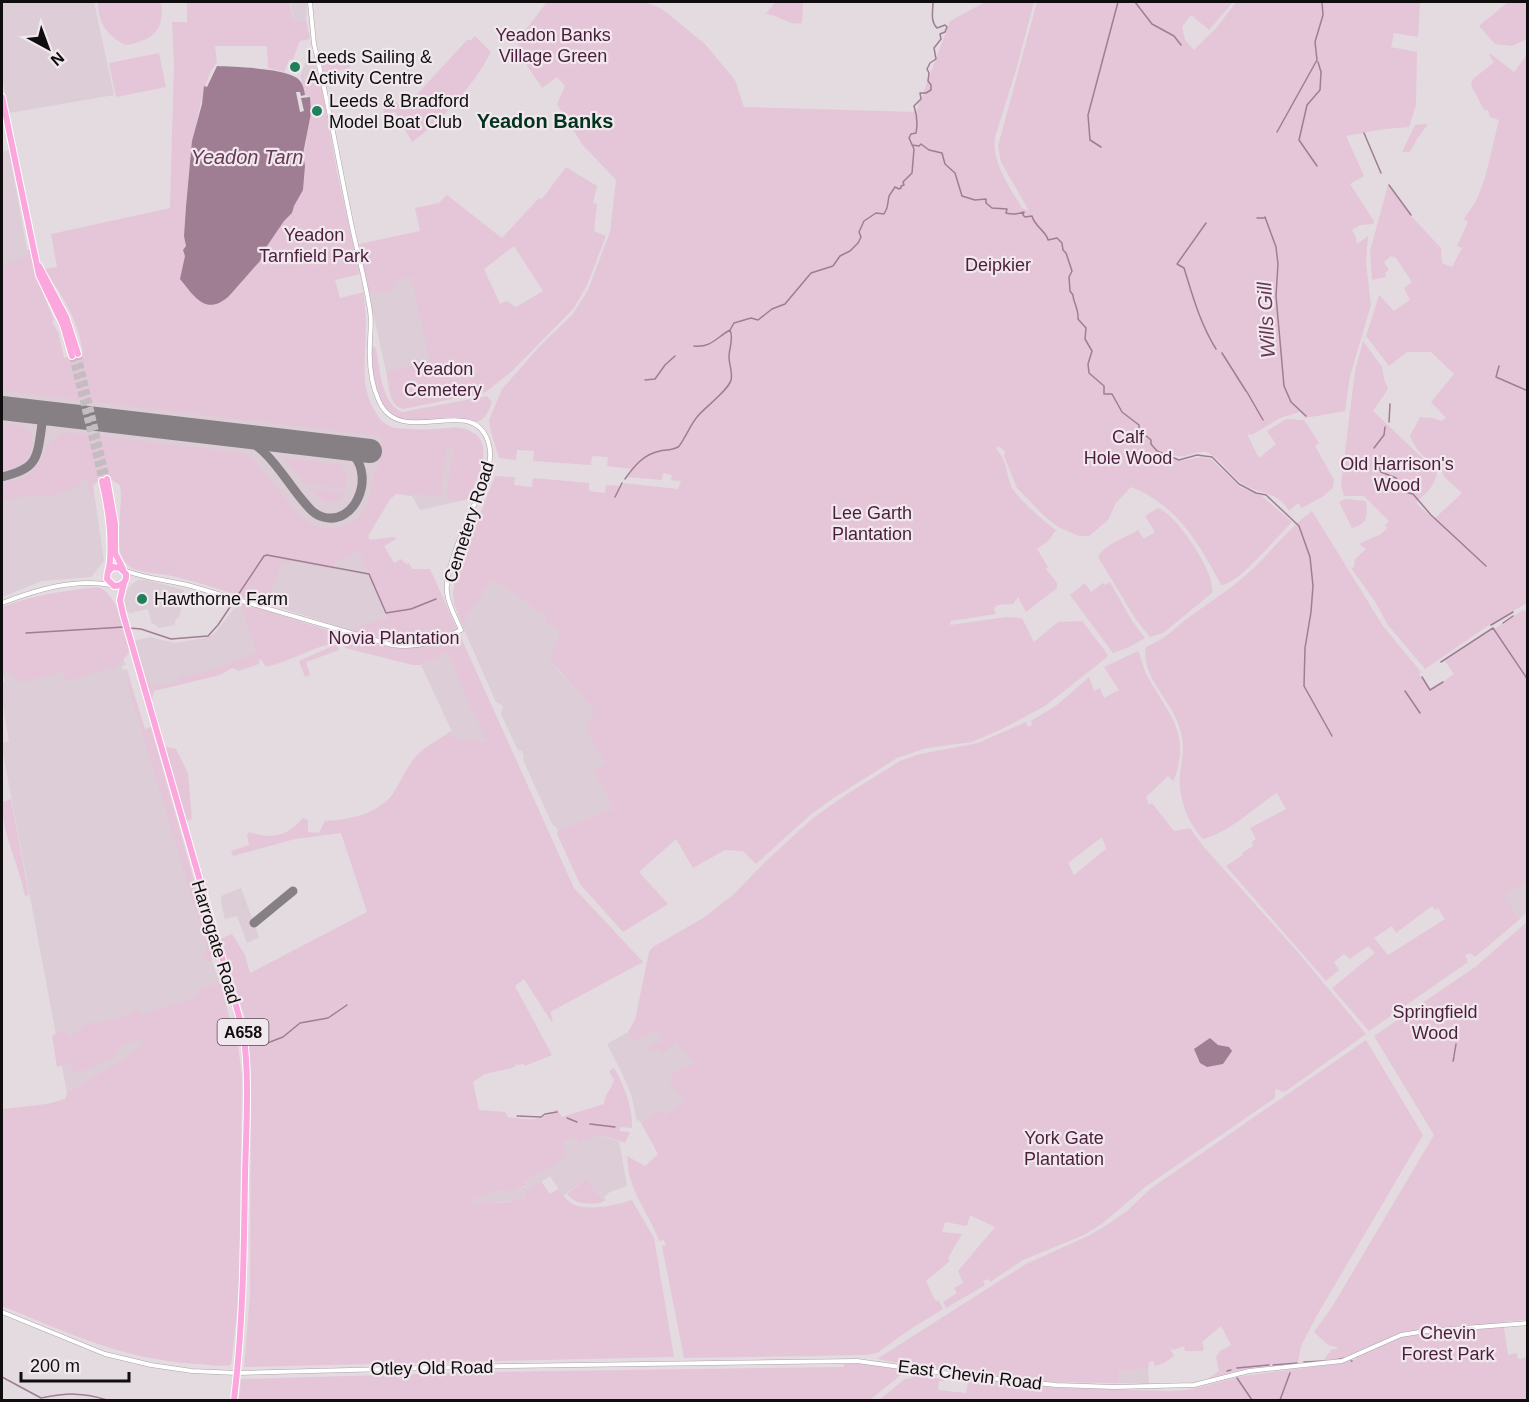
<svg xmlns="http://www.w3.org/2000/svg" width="1529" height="1402" viewBox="0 0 1529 1402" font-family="Helvetica,sans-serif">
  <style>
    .built { fill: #dccdd6 }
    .green { fill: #e4c6d8; fill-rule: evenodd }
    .water { fill: #9f7d92 }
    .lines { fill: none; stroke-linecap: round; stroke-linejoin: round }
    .stream { stroke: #9f7d92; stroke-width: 1.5 }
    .taxiway { stroke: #868084; stroke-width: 9 }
    .runway { stroke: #868084; stroke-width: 24 }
    .highway-tunnel { stroke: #c3bcc0; stroke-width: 6; stroke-dasharray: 6 3; stroke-linecap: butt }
    .minor-casing { stroke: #aba3a8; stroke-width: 5 }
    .highway-casing { stroke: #fff; stroke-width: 8 }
    .minor { stroke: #fff; stroke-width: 4 }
    .highway { stroke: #fca6de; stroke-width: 6 }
    .poi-dot { fill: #208059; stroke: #f1e8ed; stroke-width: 2 }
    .labels { text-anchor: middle; stroke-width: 4.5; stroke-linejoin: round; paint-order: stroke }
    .shield { fill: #f1e8ed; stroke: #534f51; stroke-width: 1.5 }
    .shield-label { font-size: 16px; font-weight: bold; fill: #0f0d0e }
    .park-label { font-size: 18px; fill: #4b1e3d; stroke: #f1e8ed }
    .poi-label { font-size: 18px; fill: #0f0d0e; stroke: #f1e8ed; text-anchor: start }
    .street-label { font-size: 18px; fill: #0f0d0e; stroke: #f1e8ed }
    .neighbourhood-label { font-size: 20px; font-weight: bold; fill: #03321f; stroke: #f1e8ed }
    .water-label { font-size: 20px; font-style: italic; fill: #683958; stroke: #f1e8ed }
  </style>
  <rect width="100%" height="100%" fill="#e3dbe0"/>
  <!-- built -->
  <path class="built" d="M2,2H94L114,95L9,113L2,76Z
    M290,2H307L306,20L294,22Z
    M306,61L315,64L320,85L300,77Z
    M9,150L26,245L44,330L58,332L64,358L83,353L80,338L297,361L344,383L366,388L370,403L381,421L392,428L429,430L456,427L467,429L475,434L483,450L482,465L469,499L420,510L412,496L396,494L390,499L368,536L369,540L358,551L387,619L353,628L352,631L223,589L172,576L134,569L123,559L120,552V510L122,497L120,485L110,479L96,482L93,486L104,561L91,577L42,581L2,597V152Z
    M411,278L431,361L386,371L369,295L395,289L397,281Z
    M139,580H147L184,590L180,615L175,621V625L158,628L154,623L152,624L148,609L130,613L126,610L124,600L126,591L132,584Z
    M492,580L520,597L531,607L546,614L560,631L555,663L557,669L596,711L586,731L606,764L593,770L613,808L558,831L555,826H553L523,760L524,757L522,751L518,750L501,714L503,706L496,702L462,625Z
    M236,606L241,607L259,657L148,692L134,641L150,637L174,643L205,638L214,634Z
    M447,653L487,741L455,738L421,665Z
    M123,659L126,665L122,666L123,670L127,669L214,967L221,983L229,1017L171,1030L67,1093L2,748V743L9,741L2,699V684L5,680L2,675L7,669L63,671L66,681Z
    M1527,880V912L1519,920L1503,897Z
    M241,888L259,937L247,943L237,916L225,919L222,907L221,896Z
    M656,1031L662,1042L658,1048L676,1042L695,1063L671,1074L685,1101L665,1117L657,1109L641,1123L639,1120L637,1121L631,1094L621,1071L607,1044L628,1032L634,1042Z
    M601,1136L619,1141L627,1186L610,1192L604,1197L606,1201H603L586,1178L563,1196L550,1176L525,1193L524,1199L521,1200L493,1203L489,1201L475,1204L472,1200L497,1190L513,1192L527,1186L524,1181L526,1180L565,1157L563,1142L575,1137L579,1145L591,1137Z
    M1148,1369L1149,1384L1120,1383L1118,1371Z"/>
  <!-- green -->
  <path class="green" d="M98,2H161C165,31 153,40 126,45C107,36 98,23 98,2Z
    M187,2H289L294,22L306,20L310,39L300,41L293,59L289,60L284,72L268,68L267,46H215L217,63C197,79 181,219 186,246L248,275L260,261L265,249L284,221L292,213L294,206L303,190L305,166L303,154L306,143L310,97L305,95L301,82L302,78L300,77L301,74L304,75L303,79L319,85L322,89L338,177L360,274L335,280L340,298L364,292C364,303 366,313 366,324C366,356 357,397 382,421C407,447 495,401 482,464C479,476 473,488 469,499L450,500L446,496L454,448L447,446L441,485L442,495L396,494L390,499L368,536L369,540L395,537L396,539L384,546L394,563L401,559L406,564L409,563L412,569H430L574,888L643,962L550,1012L553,1020L551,1021L524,979L515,986L552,1055L525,1066L524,1064L515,1065V1067L485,1074L473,1082L479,1110L505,1112L508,1117C530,1120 538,1122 557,1109L562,1117L604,1104C604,1095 612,1089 614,1080L609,1071L614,1068C624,1084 633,1109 632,1128L620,1127V1131L630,1132L625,1143C604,1136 599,1131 579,1145L575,1137L563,1142L566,1157L526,1180L524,1182L527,1185L513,1192L497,1190L472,1200L475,1204L490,1201L493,1203L509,1202L519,1198L522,1200L524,1199L525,1193L541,1181L550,1194L558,1189C563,1195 568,1202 575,1205C591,1211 617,1205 632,1200L654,1238L674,1357L244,1367L250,1295L251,1094L246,1022L220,939L232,934L245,955L250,973L367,912L341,833L295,839L233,856L231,851L249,845L247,835L249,832C272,839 287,837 303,818L308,820V832L319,833L325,821C349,820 377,814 392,795C401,782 406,767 417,755C426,746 440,739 451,731L455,738L486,741L447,653L421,665H413L345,648L353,628L387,618L358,551L347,558L335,561L333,569L290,561L281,563L269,598L267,603L263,604C234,594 204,584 174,576C162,573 149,574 137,570C132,569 126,564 123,559C114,544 124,504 120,485L111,479L96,482L93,486L94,495L91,496L86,479L80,481V485L53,496L33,495L2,500V484C12,481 24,479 32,472C48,459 42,442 63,432L248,454C266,472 291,511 311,524C321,530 336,530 347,525C370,516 372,490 374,469H378L382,436L5,391L2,369V266L28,254L27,250H30L37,279L54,320L52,322L58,332L64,358L83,353C79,321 62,295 44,269L57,267L51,234L170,208L174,63L172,22H187Z
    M547,2H645L662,9L705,44L735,80L744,107L916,112L950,21L985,2H1034L1016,70L995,137C992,164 1009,185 1022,208L1029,211L1001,162L998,146L1037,2H1233L1209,30L1191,15L1182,27L1185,40L1194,50L1217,27L1236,2H1420L1418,37L1394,33L1391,47L1417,52L1416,105L1409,127L1385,129L1346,136L1364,176L1350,184L1374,221L1373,224L1360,225L1352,230L1356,237L1357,244L1368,236L1366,263L1371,305L1350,376L1345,411L1305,418L1300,412L1280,418L1252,435L1247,434L1259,458L1276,444L1267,431L1286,419L1304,420L1319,443L1315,446L1334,480L1333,488L1322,497L1302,508L1298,503L1289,511C1278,491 1259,495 1242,483C1231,476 1217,455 1206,452C1192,450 1187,461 1169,454L1168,456L1181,461L1201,457L1211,459L1240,487L1262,496L1292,522C1278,535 1238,585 1221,585C1199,543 1177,505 1131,487L1116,503L1108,520L1089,536H1079L1058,527L1043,515L1017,488L1004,456L1005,451L998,446L996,449C1007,459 1006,475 1012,488C1018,498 1046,524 1056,530L1049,540L1037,549L1048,567L1046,569L1057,583V588L1026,612L1018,597L1013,604L997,605L994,609L996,614L951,621L950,625L1006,617L1022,618L1034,642L1058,622L1082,621L1108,655L1106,658L1045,706L1004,728L972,742L927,748L897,758L832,799L809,816L756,864L743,851L725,850L693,868L676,839L639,872L668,904L623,932L580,884L557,834L558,831L613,808L593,770L606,764L586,731L595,711L550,660L560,631L546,623V614L531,607L520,597L492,580L462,625L454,604L453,593L458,556L464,554L495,476L515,477L514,485L532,487L533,478L589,483V491L605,493L606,485L621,486L624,483L678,489L681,481L671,480L672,475L663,473L662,480L628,477L631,469L607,466L608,457L592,456L591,465L533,461L534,451L517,450L516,460L499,458L491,432L489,420L502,389L540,346L573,314L588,290L610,232L616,180L582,144L557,104L565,86L557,77L542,88L524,61L517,41Z
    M775,2H803L802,23C788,26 780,15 766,14Z
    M1508,2H1527V39L1512,46L1495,44L1479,26Z
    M475,36L491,52C473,86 444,119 412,142L395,112L383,115L385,101L392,98L400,106L409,103L467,40H471Z
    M159,53L166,87L116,97L109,63Z
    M1491,54L1514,72L1527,55V603L1486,627L1425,669L1388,625L1374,600L1351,568L1354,567L1355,559L1366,549L1359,544L1381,534L1387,528L1385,525L1389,521L1364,496H1344L1341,484L1355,371L1363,341L1382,367L1384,379L1388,389L1373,411L1437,472C1436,484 1426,494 1417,501V504L1434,519L1462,493L1444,477L1441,467C1429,463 1414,449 1410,436L1420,417L1433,418L1441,421L1446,418L1431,402L1454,374L1431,352H1407L1389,366L1366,336L1379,295L1394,311L1410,300L1404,288L1412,282L1396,258L1391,256L1384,262L1389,270L1385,273L1386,277L1372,280L1370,251L1388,185L1411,216L1441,248L1442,263L1452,267L1462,248L1457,246L1468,222L1464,219C1468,212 1473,207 1477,199C1488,175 1492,146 1499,120L1490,117L1488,110H1484L1471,85L1473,79L1494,62L1489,55Z
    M348,57L350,68L324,73L321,63Z
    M1428,124L1417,139L1410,152H1402L1415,125Z
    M566,167L597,186L593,203L597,204L594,231L606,236L587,285L574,308L513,370L486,392L403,409C388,405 389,385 386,371L430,361L411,278L397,281L396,289L369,295L359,244L420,231L415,208L439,203L447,195L502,238L539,198L542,199ZM514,246L543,291L516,307L507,301L500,304L484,269Z
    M374,346L376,349C380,369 381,403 402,412L487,396L492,402C489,410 486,419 477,422C469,421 462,418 455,417C442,417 430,421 418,421C376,421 374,383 371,350Z
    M2,424C9,425 20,424 25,428C30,432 32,435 32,440C34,461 19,467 2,471Z
    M283,458L341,465L347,477L345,489L305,483Z
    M310,488L345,492L342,498L328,504L320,499Z
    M1345,499L1366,501C1368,517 1368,523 1352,528L1339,502Z
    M1158,508C1176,514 1217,574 1212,593L1163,633L1150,637L1135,618L1098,557C1105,544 1125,538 1138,530L1144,539L1155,532L1145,516Z
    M1312,511L1383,626L1421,672L1419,674L1430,691L1454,674L1445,661L1523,610L1527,611V608V880L1504,897L1519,920L1475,957L1470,953L1465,955L1468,962L1369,1031L1332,988L1375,953L1368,946L1350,959L1344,954L1334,962L1339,970L1326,981L1226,866L1243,855L1242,853L1253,846L1252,842L1256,839L1250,828L1286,809L1277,793C1250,810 1235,829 1203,839C1188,823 1178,798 1180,775C1182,754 1186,748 1179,726C1171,700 1140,675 1146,647C1167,638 1171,631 1188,618C1211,601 1234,587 1255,567C1274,548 1290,527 1312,511ZM1432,906L1435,910L1438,908L1445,919L1388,955L1374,938L1392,926L1396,933Z
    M1110,582L1132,621L1145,638L1129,647L1113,653L1070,595L1085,583L1091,592L1103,583L1105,585Z
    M97,587C118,592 124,631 129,650C128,658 120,661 115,667L66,681L62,671L21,683L8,670L2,675V607C33,595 63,591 97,587Z
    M242,603L334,632L338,637L331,640L329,644C308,650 288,662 266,667L260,658L259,664L239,671L232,668L220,675L154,691L152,700L164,741L162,742L140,664L143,663L151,687L178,682L179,677L205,672L257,653L241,607Z
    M337,644L339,650L306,662L310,675L305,677L299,661Z
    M1138,651C1142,659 1143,669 1148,677C1169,716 1191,732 1174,780L1173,781L1168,776L1146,797L1149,805L1152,803L1174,831L1190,828L1203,846L1302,957L1366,1034L1286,1091L1283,1092L1277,1089L1275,1090V1098L1145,1187L1103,1223L1084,1235L1023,1260L990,1282L988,1279L983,1281L985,1285L946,1308L943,1302L957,1293L954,1288L963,1283L958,1271L995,1227L970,1215L967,1226L945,1222L942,1232L962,1234L948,1258L950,1261L926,1281L935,1300L939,1301L943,1309L909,1330L877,1353L866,1355L684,1358L662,1246L666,1245L664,1240L659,1241C648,1210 628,1192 627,1156L645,1166L658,1154L641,1123L657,1109L665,1116L685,1101L669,1081L672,1077L671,1074L695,1063L676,1042L663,1053L658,1048L650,1054L647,1050L656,1043L662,1042L656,1031L634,1042L628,1032L635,1020L649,952L653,947L703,918L733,895L766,861L813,818L847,794L900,761L920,754L978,743L1026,722L1028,727L1032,725L1031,721L1057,705L1089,677L1094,691L1100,688L1104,698L1119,690L1104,667ZM1102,837L1106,849L1074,875L1068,863Z
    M128,676L145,729L151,727L213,948L210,962L204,960L202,956L207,948L126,678Z
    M162,746L176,749L188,773L192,819L186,821Z
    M11,799L29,895L25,896C19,865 1,831 2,802Z
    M1527,922V1316L1526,1320L1503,1322L1508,1355L1517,1353L1518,1359L1527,1357V1400H879L906,1378L908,1379L916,1376L943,1379L944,1381H939L938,1390L966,1393L969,1378L1057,1388L1172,1391L1188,1390L1243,1376L1342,1363L1356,1359L1353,1355L1348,1357L1323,1361L1331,1350L1339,1348L1328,1345L1314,1332L1332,1307L1434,1135L1374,1036L1475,967Z
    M221,983L229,1017L237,1039L242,1075L239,1295L231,1365C222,1367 210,1365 199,1364C128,1361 67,1333 2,1306V1109L47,1104L65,1099L67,1093L136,1051L135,1050L144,1044L143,1040L131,1041L117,1048L114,1059C95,1061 93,1070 74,1073L69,1063L57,1067L52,1036L61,1030L70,1037L89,1021L96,1024L133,1014L137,1007L141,1014L199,997V989Z
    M1366,1040L1423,1135L1316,1317L1301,1346L1298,1362C1266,1364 1236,1369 1206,1380L1219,1371L1216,1357L1220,1351L1231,1345L1221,1326L1202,1342L1204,1349L1202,1351H1185L1184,1346L1174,1350L1170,1348L1174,1356L1164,1363L1155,1366L1153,1361L1149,1362L1148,1369L1118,1371L1120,1383L1048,1382L920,1367L877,1359L1026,1264L1088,1236L1107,1225L1127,1211L1150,1189Z
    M586,1178L603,1201L601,1203C587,1204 576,1205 567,1194Z
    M858,1363L903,1370V1373L870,1400H239L241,1379L485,1372L841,1367H844V1364Z"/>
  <!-- water -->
  <path class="water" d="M217,66C236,67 283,68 297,78C302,82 304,88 305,95L301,96L300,92H296L300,112L304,111L301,98L310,97L311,113L303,154L305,166L303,190L294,206L292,213L284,221L265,249L260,261L229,296C206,317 194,296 180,279L185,256L183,250L186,246L184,236L186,206L192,141L202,104L204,86L207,87Z
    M1210,1038L1218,1045L1229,1047L1232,1051L1223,1064L1207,1067L1200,1063L1194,1049Z"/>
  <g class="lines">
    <!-- stream -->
    <path class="stream" d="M1135,2L1152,24L1174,36L1181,45
      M1277,132L1317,60L1315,42L1323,15L1322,2
      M1364,133L1381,173
      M912,145L919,146L921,144L929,150L942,153L945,164L955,173L962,196L975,200L986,199V203L992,208L1007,209L1006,213C1013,215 1017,214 1024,212L1023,215L1025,217L1032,216C1034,226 1047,232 1048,240L1057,238L1062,243L1063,250L1066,253L1072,271L1069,277L1070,291L1073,295C1073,302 1079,309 1078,319L1086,328L1085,339L1092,351L1088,364L1089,373L1104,386V394H1112L1122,412L1139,425V430L1151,440V444L1157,451L1179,460L1197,455L1212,457L1239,484L1256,493L1266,495L1299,526L1310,557L1313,586L1311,612L1305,648L1304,686L1332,736
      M1101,147L1090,140L1088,115L1118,2
      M1317,166L1299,140L1307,105L1320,90L1321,72L1318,62
      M1389,185L1411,215
      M1265,217L1276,247L1278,264L1276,296L1284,386L1291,402L1306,416
      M1257,218H1265
      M1206,223L1177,264L1184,268C1193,297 1200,323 1216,349
      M694,346C711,348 717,337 730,330
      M1222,353L1246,391
      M1499,366L1496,377L1528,391
      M645,380L655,379L665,365L675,356
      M1247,392L1263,420
      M1389,422L1390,404
      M1374,448L1384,435L1385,427
      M1381,456L1383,461L1379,467L1381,472L1396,478L1405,492L1413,494L1431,515L1486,566
      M625,479C634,466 644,454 660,451C666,450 673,450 678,447C681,446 692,422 697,417C705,407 728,391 731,380C733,372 729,365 729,357C729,348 734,339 730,330L734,323L751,318L758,320L772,309L785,304L811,273L833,266L840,256L850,251L858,243L861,237L859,232L864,221L876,213L884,214L887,208L889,196L895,187L899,189L901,188V186L904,185L903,182L912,173L914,149L909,138L911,134L916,133C918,123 917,115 914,106L921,99L920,93H926L931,90V85L928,81L929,73L927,69L930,63L936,59L934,48L941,39L940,34L945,32L947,27L945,25L937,28C930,21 933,11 933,2
      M615,497L622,483
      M1503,623L1513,616
      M1491,625L1513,612
      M129,628L141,629L171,639L208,636L218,625L264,556L267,555L369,574L386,613L411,609L436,599
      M26,633L124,627
      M1441,662L1493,628L1528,680
      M1422,677L1430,690L1443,682
      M1405,691L1420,713
      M262,1045L283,1037L300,1023L328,1018L347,1005
      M1454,1056L1456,1044
      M1453,1061L1454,1057
      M517,1116L541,1117L545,1114L557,1112
      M567,1118L577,1122
      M590,1124L615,1127
      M1335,1360L1345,1358
      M1351,1361H1352
      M1304,1362L1324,1361
      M1273,1365L1297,1363
      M1237,1368L1269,1365
      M1227,1371L1231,1370
      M2,1377L41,1398C66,1393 83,1392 107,1400
      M1237,1378L1252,1400
      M1280,1400L1290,1373"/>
    <!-- taxiway -->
    <path class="taxiway" d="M2,401L7,407L16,409
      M32,411L39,416L42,424L47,416L57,414
      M233,434C264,442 280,472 299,496C306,504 312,514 323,517C355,526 374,478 354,456C348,450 341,449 333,446
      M2,477C38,468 37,459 42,424
      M254,923L293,891"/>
    <!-- runway -->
    <path class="runway" d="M2,408L370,451"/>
    <!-- highway-tunnel -->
    <path class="highway-tunnel" d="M78,354L107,479
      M72,356L102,481"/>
    <defs>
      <path id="minor" d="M124,570C145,579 169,580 191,586L392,645C418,649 438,641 461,630C456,618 448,605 447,592C444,567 471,514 481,489C486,475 493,460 489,445C476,390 401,451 379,401C371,384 369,361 370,343C370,332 372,322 370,311C366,283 358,255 352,227C339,166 329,104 314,44L310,2
        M2,603C36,590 74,578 111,585
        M2,1312L105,1354L151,1365L192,1371L237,1373L504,1366L857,1361L951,1374L1056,1385L1114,1387L1194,1385L1249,1371L1342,1361L1401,1335L1426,1331L1528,1323"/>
      <path id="highway" d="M2,97L39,275L63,325L72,356
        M39,266L66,317L78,354
        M107,479L115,524V553L123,569
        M102,481C108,506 112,533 110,560C110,567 107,572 107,579L114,586C122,586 127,582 126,574L120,568L113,567L108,572
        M124,583L120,600L123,614L243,1030C250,1078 246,1128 245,1176C244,1251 243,1326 234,1400"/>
    </defs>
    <!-- minor casing -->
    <use href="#minor" class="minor-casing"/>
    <!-- highway casing -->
    <use href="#highway" class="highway-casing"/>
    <!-- minor -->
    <use href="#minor" class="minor"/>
    <!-- highway -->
    <use href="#highway" class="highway"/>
  </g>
  <!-- markers -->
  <g class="poi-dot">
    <circle cx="295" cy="67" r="6"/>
    <circle cx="317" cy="111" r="6"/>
    <circle cx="142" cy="599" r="6"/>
  </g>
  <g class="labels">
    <!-- shield labels -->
    <rect class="shield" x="217.5" y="1019" width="51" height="26" rx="4.5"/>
    <g class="shield-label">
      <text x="243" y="1038">A658</text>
    </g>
    <!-- park labels -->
    <g class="park-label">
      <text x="553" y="41">Yeadon Banks<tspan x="553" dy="21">Village Green</tspan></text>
      <text x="314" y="241">Yeadon<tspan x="314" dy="21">Tarnfield Park</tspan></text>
      <text x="998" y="271">Deipkier</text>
      <text x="443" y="375">Yeadon<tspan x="443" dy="21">Cemetery</tspan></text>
      <text x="1128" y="443">Calf<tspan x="1128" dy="21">Hole Wood</tspan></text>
      <text x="1397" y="470">Old Harrison's<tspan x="1397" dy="21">Wood</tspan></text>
      <text x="872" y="519">Lee Garth<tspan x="872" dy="21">Plantation</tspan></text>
      <text x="394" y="644">Novia Plantation</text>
      <text x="1435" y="1018">Springfield<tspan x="1435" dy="21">Wood</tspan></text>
      <text x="1064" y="1144">York Gate<tspan x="1064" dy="21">Plantation</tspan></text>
      <text x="1448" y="1339">Chevin<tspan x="1448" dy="21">Forest Park</tspan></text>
    </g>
    <!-- poi labels -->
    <g class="poi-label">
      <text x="307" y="63">Leeds Sailing &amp;<tspan x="307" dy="21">Activity Centre</tspan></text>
      <text x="329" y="107">Leeds &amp; Bradford<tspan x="329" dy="21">Model Boat Club</tspan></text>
      <text x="154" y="605">Hawthorne Farm</text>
    </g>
    <!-- street labels -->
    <g class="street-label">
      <text transform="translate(469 522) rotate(-72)" y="6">Cemetery Road</text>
      <text transform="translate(216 942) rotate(73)" y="6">Harrogate Road</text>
      <text transform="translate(432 1368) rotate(-1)" y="6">Otley Old Road</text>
      <text transform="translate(970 1375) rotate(7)" y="6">East Chevin Road</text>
    </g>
    <!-- neighbourhood labels -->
    <g class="neighbourhood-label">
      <text x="545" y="128">Yeadon Banks</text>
    </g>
    <!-- water labels -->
    <g class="water-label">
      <text x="247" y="164">Yeadon Tarn</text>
      <text transform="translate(1266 320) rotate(-93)" y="7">Wills Gill</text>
    </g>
  </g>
  <!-- border -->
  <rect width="1529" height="1402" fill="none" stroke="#0f0d0e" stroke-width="6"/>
  <!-- north arrow -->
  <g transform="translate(48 48) rotate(139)" stroke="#f1e8ed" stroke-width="4.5" paint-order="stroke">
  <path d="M0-4.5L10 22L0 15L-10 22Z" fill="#0f0d0e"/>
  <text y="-9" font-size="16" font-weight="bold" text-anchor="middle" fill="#0f0d0e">N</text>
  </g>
  <!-- scale -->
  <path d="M21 1372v9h108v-9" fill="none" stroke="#0f0d0e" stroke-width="3"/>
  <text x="30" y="1372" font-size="18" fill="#0f0d0e" stroke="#f1e8ed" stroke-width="4.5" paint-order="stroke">200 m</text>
</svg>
